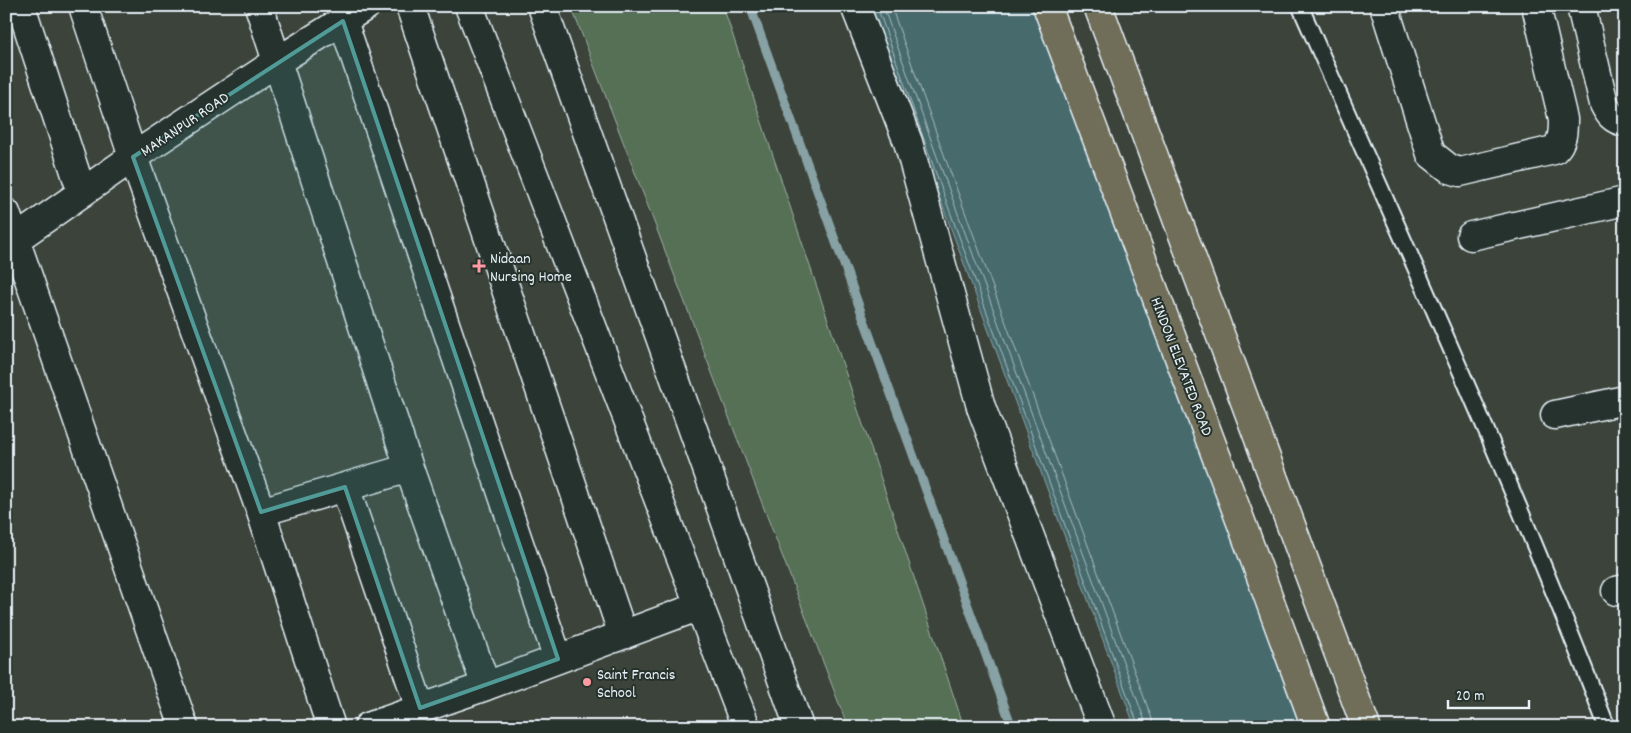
<svg xmlns="http://www.w3.org/2000/svg" width="1631" height="733" viewBox="0 0 1631 733" font-family="Dekko,sans-serif">
  <style>
    .green { fill: #556f55; stroke: #9eb0a6 }
    .water { fill: #476b6d; stroke: #87a1a5 }
    .lines { fill: none; stroke-linecap: round; stroke-linejoin: round }
    .shore { stroke: #a8bbc0; stroke-width: 1 }
    .stream { stroke: #87a1a5; stroke-width: 9 }
    .service-casing { stroke: #e8f1f8; stroke-width: 19 }
    .minor-casing { stroke: #e8f1f8; stroke-width: 31 }
    .tertiary-casing { stroke: #e8f1f8; stroke-width: 31 }
    .motorway-casing { stroke: #e8f1f8; stroke-width: 31 }
    .service { stroke: #26332d; stroke-width: 15 }
    .minor { stroke: #26332d; stroke-width: 28 }
    .tertiary { stroke: #26332d; stroke-width: 28 }
    .motorway { stroke: #706e59; stroke-width: 28 }
    .marked { fill: #509b97; fill-opacity: 0.2; stroke: #509b97; stroke-width: 4; stroke-linejoin: round }
    .poi-dot { fill: #ff9aa2; stroke: #26332d; stroke-width: 2 }
    .labels { text-anchor: middle; stroke-width: 4; stroke-linejoin: round; paint-order: stroke }
    .street-label { font-size: 16px; fill: #e8f1f8; stroke: #26332d }
    .poi-label { font-size: 16px; fill: #e8f1f8; stroke: #26332d; text-anchor: start }
  </style>
  <rect width="100%" height="100%" fill="#3c433a"/>
  <filter id="ink" filterUnits="userSpaceOnUse"><feTurbulence type="fractalNoise" baseFrequency=".02" numOctaves="2"/><feDisplacementMap in="SourceGraphic" scale="10" xChannelSelector="R" yChannelSelector="G"/><feConvolveMatrix kernelMatrix="1 2 1 2 8 2 1 2 1" color-interpolation-filters="sRGB"/></filter>
  <g filter="url(#ink)">
    <!-- green -->
    <path class="green" d="M571,6H723L964,727H848Z"/>
    <!-- water -->
    <path class="water" d="M871,6H1056L1324,727H1135L929,169Z"/>
    <g class="lines">
      <!-- shore -->
      <path class="shore" d="M877,6L934,168L1139,727
        M883,6L940,165L1145,721L1146,727
        M891,6L947,163L1152,719L1153,727"/>
      <!-- stream -->
      <path class="stream" d="M750,6L1012,727"/>
      <defs>
        <path id="service" d="M1300,6C1405,245 1514,483 1607,727"/>
        <path id="minor" d="M21,6L82,193
          M83,6L133,157L261,512L331,727
          M259,6L409,468L486,686
          M410,6L623,635
          M1384,6L1431,154L1450,169L1460,172L1554,150C1563,142 1563,131 1563,119L1536,6
          M1581,6L1604,104C1609,114 1613,120 1625,122
          M343,21L558,659
          M6,213L184,727
          M1471,236L1625,201
          M6,246L133,157L278,61L366,6
          M1555,415L1625,400
          M345,487L420,708
          M261,512L409,468
          M1616,591L1625,589
          M368,727L486,686L700,606"/>
        <path id="tertiary" d="M469,6L746,727
          M542,6L799,727
          M855,6L908,142L981,407L1102,727"/>
        <path id="motorway" d="M1047,6L1241,522L1316,727
          M1098,6L1366,727"/>
      </defs>
      <!-- service casing -->
      <use href="#service" class="service-casing"/>
      <!-- minor casing -->
      <use href="#minor" class="minor-casing"/>
      <!-- tertiary casing -->
      <use href="#tertiary" class="tertiary-casing"/>
      <!-- motorway casing -->
      <use href="#motorway" class="motorway-casing"/>
      <!-- service -->
      <use href="#service" class="service"/>
      <!-- minor -->
      <use href="#minor" class="minor"/>
      <!-- tertiary -->
      <use href="#tertiary" class="tertiary"/>
      <!-- motorway -->
      <use href="#motorway" class="motorway"/>
    </g>
  </g>
  <!-- marked area -->
  <path class="marked" d="M343,21L558,659L420,708L345,487L261,512L133,157Z"/>
  <!-- markers -->
  <g class="poi-dot">
    <path d="M476.5 258.5h5v5h5v5h-5v5h-5v-5h-5v-5h5z"/>
    <circle cx="587" cy="682" r="5"/>
  </g>
  <g class="labels">
    <!-- street labels -->
    <g class="street-label">
      <text transform="translate(184 123) rotate(-34)" y="6">MAKANPUR ROAD</text>
      <text transform="translate(1183 366) rotate(69)" y="6">HINDON ELEVATED ROAD</text>
    </g>
    <!-- poi labels -->
    <g class="poi-label">
      <text x="490" y="263">Nidaan<tspan x="490" dy="18">Nursing Home</tspan></text>
      <text x="597" y="679">Saint Francis<tspan x="597" dy="18">School</tspan></text>
    </g>
  </g>
  <!-- margin -->
  <rect width="1631" height="733" fill="none" stroke="#26332d" stroke-width="25"/>
  <rect x="12" y="12" width="1606" height="708" fill="none" stroke="#e8f1f8" stroke-width="2" filter="url(#ink)"/>
  <!-- scale -->
  <path d="M1448 700v8h81v-8" fill="none" stroke="#e8f1f8" stroke-width="2.5"/>
  <text x="1456" y="700" font-size="15" fill="#e8f1f8" stroke="#26332d" stroke-width="4" paint-order="stroke">20 m</text>
</svg>
